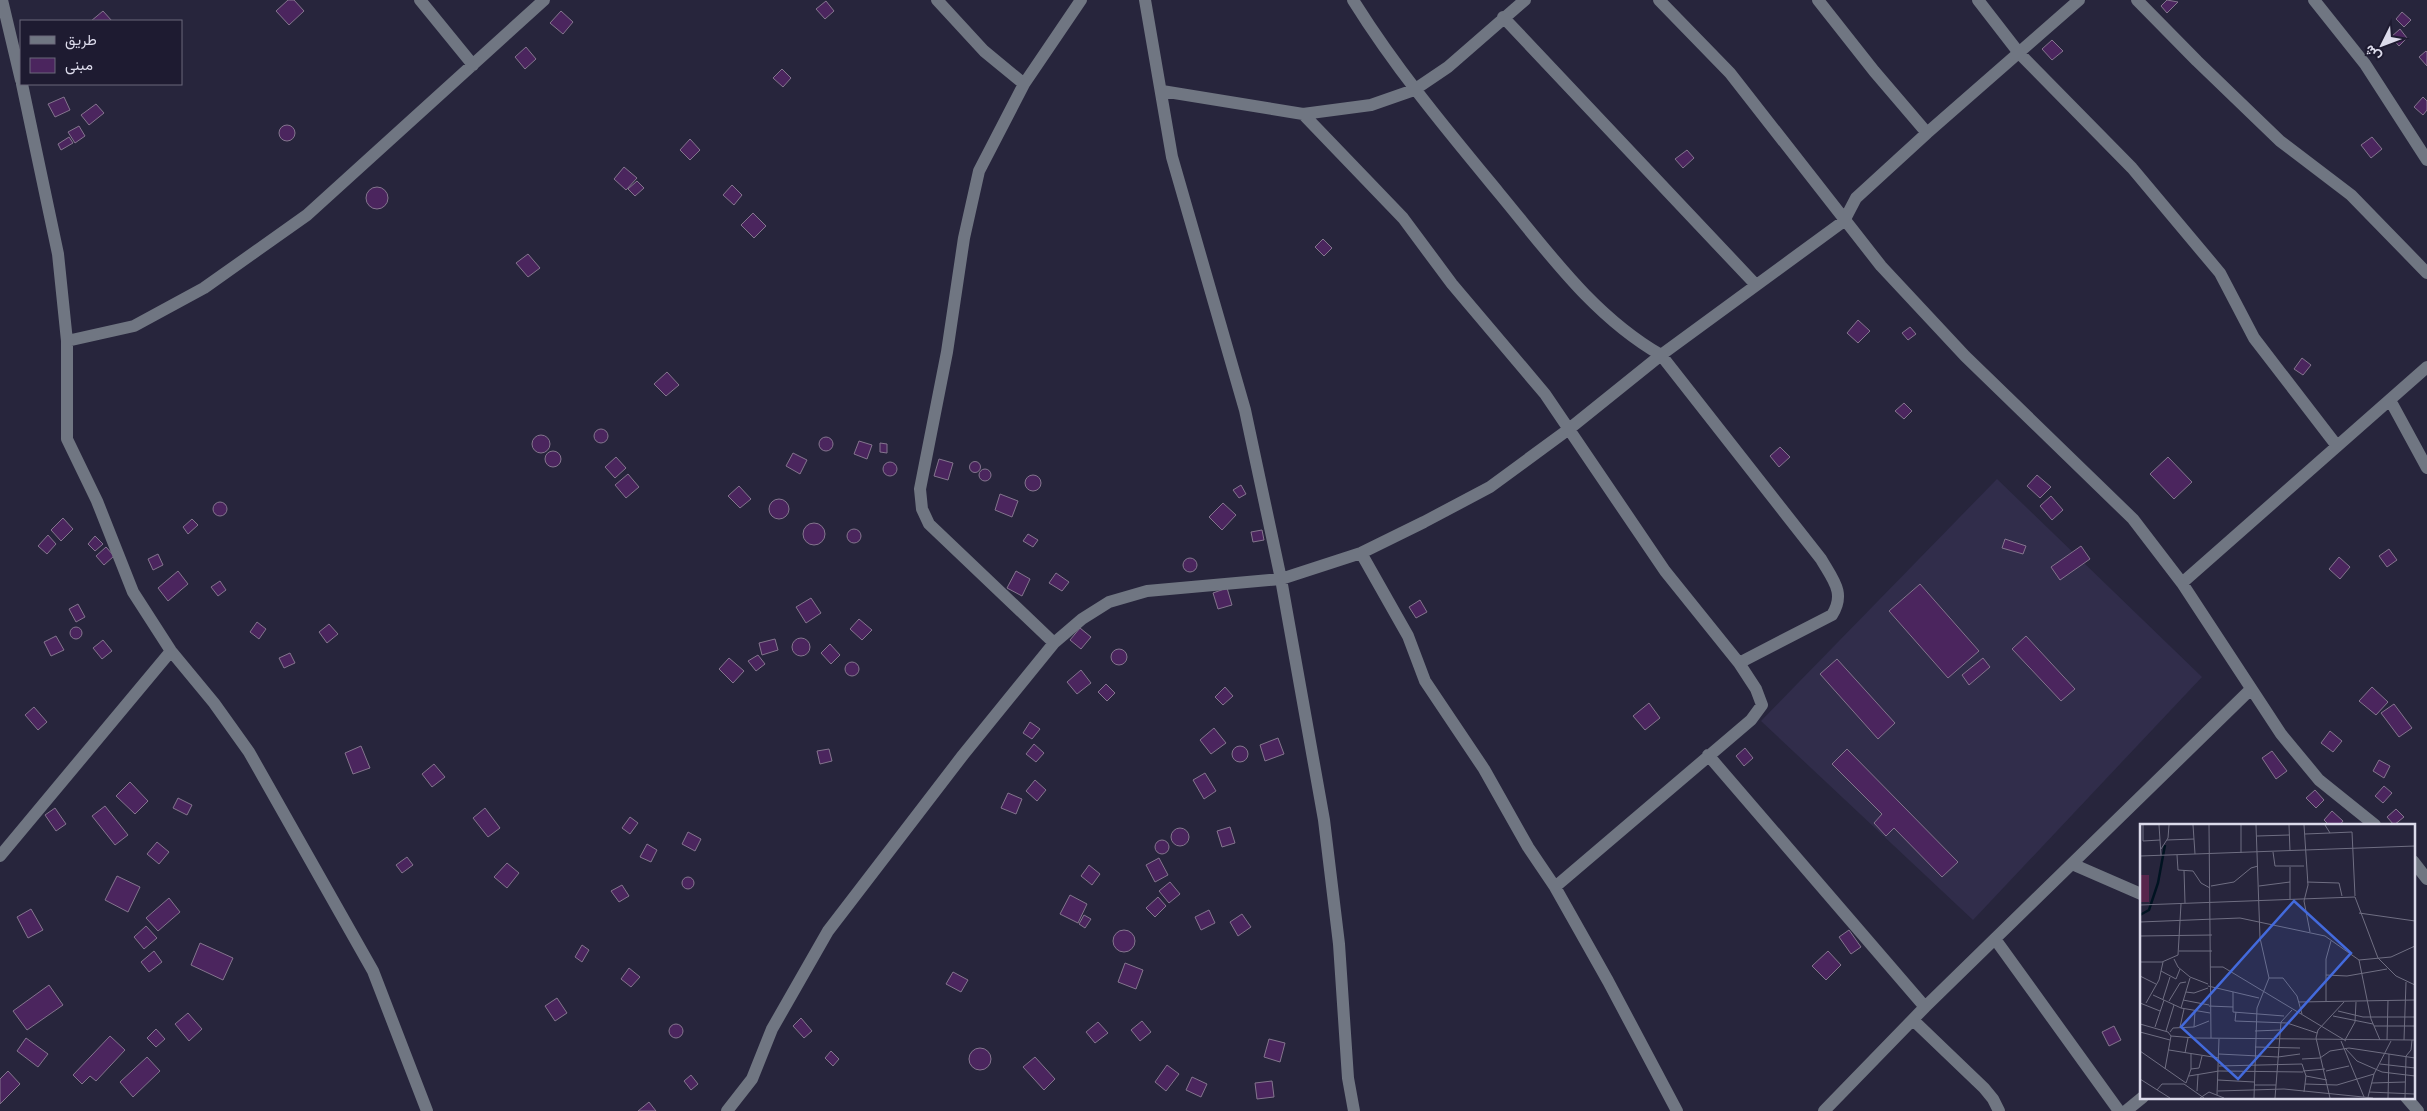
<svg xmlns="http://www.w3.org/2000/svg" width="2427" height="1111" viewBox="0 0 2427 1111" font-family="'Work Sans',Vazirmatn,sans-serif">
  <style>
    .built { fill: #312d4b }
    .building { fill: #4b255e; stroke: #84758e }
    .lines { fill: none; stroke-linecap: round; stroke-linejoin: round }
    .minor { stroke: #707682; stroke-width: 12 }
    .inset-river { fill: none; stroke: #001321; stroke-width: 2.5 }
    .inset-road { fill: none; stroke: #6f6e82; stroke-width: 1 }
    .view { fill: #436adc; fill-opacity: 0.15; stroke: #436adc; stroke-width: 2.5 }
    .inset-edge { fill: none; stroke: #dcdbeb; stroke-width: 2.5 }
  </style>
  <rect width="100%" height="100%" fill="#27253c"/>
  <!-- built -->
  <path class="built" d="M1997,479L2202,677L1973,920L1761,721Z"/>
  <!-- building -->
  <path class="building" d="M288,0H294L304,11L289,25L276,11Z
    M2167,0L2178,2L2167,13L2161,6Z
    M826,1L834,11L825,19L816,9Z
    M103,11L112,21H91Z
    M561,11L573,22L563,34L550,23Z
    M2402,12L2411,20L2404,27L2396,19Z
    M2400,29L2407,38L2399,46L2391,37Z
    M2052,40L2063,51L2052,60L2042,49Z
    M526,47L536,59L525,69L515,57Z
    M2426,51L2427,52V66L2419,57Z
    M782,69L791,78L783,87L773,78Z
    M64,97L70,110L55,117L48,104Z
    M2423,97L2427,101V110L2423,115L2414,107Z
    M96,104L104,113L89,125L81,115Z
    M279 133a8 8 0 1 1 16 0a8 8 0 1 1-16 0Z
    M79,126L85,136L75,143L68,132Z
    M69,137L73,143L61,150L58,144Z
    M2372,137L2382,149L2371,158L2361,145Z
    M690,139L700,150L690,160L680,150Z
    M1687,150L1694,158L1683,168L1675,159Z
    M624,167L637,178L626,190L614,179Z
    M637,181L644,188L635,196L628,189Z
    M732,185L742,195L734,205L723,195Z
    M366 198a11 11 0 1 1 22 0a11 11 0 1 1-22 0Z
    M753,213L766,226L754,238L741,225Z
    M1323,239L1332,248L1324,256L1315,247Z
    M528,254L540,268L528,277L516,263Z
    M1858,320L1870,331L1858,343L1847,333Z
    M1910,327L1916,334L1908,340L1902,333Z
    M2302,358L2311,365L2303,375L2294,369Z
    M667,372L679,385L666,396L654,384Z
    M1904,403L1912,411L1904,419L1895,411Z
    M594 436a7 7 0 1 1 14 0a7 7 0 1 1-14 0Z
    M532 444a9 9 0 1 1 18 0a9 9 0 1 1-18 0Z
    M819 444a7 7 0 1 1 14 0a7 7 0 1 1-14 0Z
    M859,441L872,445L867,459L854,454Z
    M880,443L887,444V453L880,452Z
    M1780,447L1790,457L1779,467L1770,456Z
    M545 459a8 8 0 1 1 16 0a8 8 0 1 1-16 0Z
    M793,453L807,460L800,474L786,466Z
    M616,457L626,468L615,478L605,467Z
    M2168,457L2192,482L2174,499L2150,474Z
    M939,459L953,463L948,480L934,476Z
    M969.5 467a5.5 5.5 0 1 1 11 0a5.5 5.5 0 1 1-11 0Z
    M883 469a7 7 0 1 1 14 0a7 7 0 1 1-14 0Z
    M979 475a6 6 0 1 1 12 0a6 6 0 1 1-12 0Z
    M628,474L639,487L626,498L615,485Z
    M2037,475L2051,487L2040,498L2027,486Z
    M1025 483a8 8 0 1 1 16 0a8 8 0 1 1-16 0Z
    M1241,485L1246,494L1239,498L1233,490Z
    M739,486L751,499L740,508L728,496Z
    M1000,494L1018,501L1012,517L995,510Z
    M2051,496L2063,510L2052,520L2040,506Z
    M769 509a10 10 0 1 1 20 0a10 10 0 1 1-20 0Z
    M213 509a7 7 0 1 1 14 0a7 7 0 1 1-14 0Z
    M1223,503L1236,515L1222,530L1209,517Z
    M63,518L73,529L61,541L51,530Z
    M192,519L198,525L188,534L183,527Z
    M803 534a11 11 0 1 1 22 0a11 11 0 1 1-22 0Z
    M847 536a7 7 0 1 1 14 0a7 7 0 1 1-14 0Z
    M1262,530L1264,540L1253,542L1251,532Z
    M1028,534L1038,540L1033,547L1023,541Z
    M48,535L56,544L47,554L38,546Z
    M95,536L103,544L95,551L88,544Z
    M2005,539L2026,546L2023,554L2002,548Z
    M2081,546L2090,559L2060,580L2051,567Z
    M106,547L114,556L104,565L96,556Z
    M2389,549L2397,560L2387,567L2379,556Z
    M158,554L163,565L153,570L148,559Z
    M2339,557L2350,567L2340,579L2329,569Z
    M1183 565a7 7 0 1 1 14 0a7 7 0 1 1-14 0Z
    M178,571L188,584L168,601L158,588Z
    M1016,571L1030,579L1022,596L1007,588Z
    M1056,573L1069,582L1062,591L1049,583Z
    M220,581L226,590L218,596L211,587Z
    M1920,584L1979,651L1948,678L1889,611Z
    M1227,588L1232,605L1218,609L1213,593Z
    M811,598L821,613L806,623L796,607Z
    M1420,600L1427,612L1416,618L1409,607Z
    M78,604L85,617L76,622L69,609Z
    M859,619L872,630L862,640L850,629Z
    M257,622L266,629L259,639L250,632Z
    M329,624L338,634L327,643L319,632Z
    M70 633a6 6 0 1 1 12 0a6 6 0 1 1-12 0Z
    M1080,628L1091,637L1081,649L1070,640Z
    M56,636L64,650L51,656L44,642Z
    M2026,636L2075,689L2061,701L2012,649Z
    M792 647a9 9 0 1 1 18 0a9 9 0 1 1-18 0Z
    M775,639L778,650L762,655L759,643Z
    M103,640L112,651L102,659L93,648Z
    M830,644L840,655L831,664L821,653Z
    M1111 657a8 8 0 1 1 16 0a8 8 0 1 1-16 0Z
    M290,653L295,663L284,668L279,658Z
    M758,655L765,664L756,671L748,661Z
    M729,658L744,671L733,683L719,669Z
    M1983,658L1990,667L1969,685L1962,675Z
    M1837,659L1895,723L1878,739L1820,674Z
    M845 669a7 7 0 1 1 14 0a7 7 0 1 1-14 0Z
    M1081,670L1091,683L1077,694L1067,682Z
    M1106,684L1115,693L1107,701L1098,692Z
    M1225,687L1233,696L1223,705L1215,697Z
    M2372,687L2388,702L2376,715L2359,701Z
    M1649,703L1660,718L1645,730L1633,716Z
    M2394,704L2412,728L2399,737L2381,713Z
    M34,707L47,722L38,730L25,715Z
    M1030,722L1040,729L1032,739L1023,733Z
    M1214,728L1226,743L1211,754L1200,740Z
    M2330,731L2342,741L2333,752L2321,743Z
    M1278,738L1284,754L1265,761L1260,745Z
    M1034,744L1044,753L1036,762L1026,754Z
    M1232 754a8 8 0 1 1 16 0a8 8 0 1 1-16 0Z
    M361,746L370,768L353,774L345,753Z
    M1745,748L1753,758L1744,766L1736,756Z
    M829,749L832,761L820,764L817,751Z
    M1847,749L1958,862L1942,877L1894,828L1886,836L1874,823L1882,814L1832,764Z
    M2272,751L2287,771L2276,779L2262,758Z
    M2379,760L2390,766L2384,778L2373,771Z
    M434,764L445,777L432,787L422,774Z
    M1205,773L1216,791L1204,799L1193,780Z
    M1035,780L1046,790L1037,801L1026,791Z
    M130,782L148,801L135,814L116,796Z
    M2384,786L2392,793L2383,803L2375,796Z
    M2315,790L2324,800L2316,808L2306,798Z
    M1008,793L1022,799L1016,814L1001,808Z
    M178,798L192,805L187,815L173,808Z
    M105,806L128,835L115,845L92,816Z
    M55,808L66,824L56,831L45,815Z
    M485,808L500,828L488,837L473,818Z
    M2396,809L2404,817L2394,825L2387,817Z
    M2332,811L2343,821L2340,825H2329L2324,820Z
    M630,817L638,823L630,834L622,828Z
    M1230,827L1235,843L1222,847L1217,831Z
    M1171 837a9 9 0 1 1 18 0a9 9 0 1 1-18 0Z
    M688,832L701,839L695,851L682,844Z
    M1155 847a7 7 0 1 1 14 0a7 7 0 1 1-14 0Z
    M157,842L169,852L159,864L147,854Z
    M647,844L657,850L651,862L640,857Z
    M407,857L413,865L402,873L396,865Z
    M1159,858L1168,875L1155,882L1146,865Z
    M507,863L519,873L507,888L494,877Z
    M1089,865L1100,874L1092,885L1081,876Z
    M117,876L140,887L128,912L105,900Z
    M682 883a6 6 0 1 1 12 0a6 6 0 1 1-12 0Z
    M1170,882L1180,894L1169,903L1159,891Z
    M622,885L629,896L619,902L611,891Z
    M1070,895L1087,904L1078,923L1060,914Z
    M1158,897L1166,906L1155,917L1146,908Z
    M169,898L180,912L158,931L146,918Z
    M31,909L43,930L28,938L17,917Z
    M1209,910L1215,923L1201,930L1195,917Z
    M1242,914L1251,927L1238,936L1230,922Z
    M1084,915L1091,919L1085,928L1079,924Z
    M146,926L157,938L144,949L134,937Z
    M1113 941a11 11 0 1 1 22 0a11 11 0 1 1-22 0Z
    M1849,930L1861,947L1851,954L1839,937Z
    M200,943L233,958L223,980L191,965Z
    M582,945L589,950L582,962L575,957Z
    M154,951L162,962L149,972L141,962Z
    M1828,951L1841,965L1826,980L1812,966Z
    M1125,963L1143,970L1136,989L1118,982Z
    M629,968L640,977L631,987L621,979Z
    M953,972L968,980L961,992L946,984Z
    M49,985L63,1005L27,1030L13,1011Z
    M557,998L567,1013L555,1021L545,1006Z
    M188,1013L202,1029L189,1041L175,1024Z
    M801,1018L812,1031L804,1038L793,1026Z
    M1142,1021L1151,1032L1140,1041L1131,1030Z
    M1098,1022L1108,1033L1095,1043L1086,1032Z
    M669 1031a7 7 0 1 1 14 0a7 7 0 1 1-14 0Z
    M2114,1026L2121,1040L2109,1046L2102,1032Z
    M156,1029L165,1039L156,1047L147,1038Z
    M110,1036L125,1050L96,1081L90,1076L82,1084L73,1075Z
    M26,1038L48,1054L38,1067L17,1051Z
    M1269,1039L1285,1043L1280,1062L1264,1057Z
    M969 1059a11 11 0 1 1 22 0a11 11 0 1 1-22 0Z
    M831,1051L839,1059L833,1066L825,1058Z
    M147,1057L160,1071L133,1097L120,1082Z
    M1035,1057L1055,1079L1044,1090L1023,1067Z
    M1167,1065L1179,1074L1166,1091L1155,1082Z
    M8,1071L20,1084L0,1104V1079Z
    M691,1075L698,1084L691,1090L684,1081Z
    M1192,1077L1207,1084L1201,1097L1186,1090Z
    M1272,1081L1274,1097L1257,1099L1255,1083Z
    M649,1102L656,1111H638Z"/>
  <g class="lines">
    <!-- minor -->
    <path class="minor" d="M2,0L21,80
      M420,0L473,65
      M937,0L984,51L1024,84
      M1145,0L1172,157L1245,410L1281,579L1324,820L1339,944L1348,1078L1354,1111
      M1353,0C1396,69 1447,130 1499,193C1548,252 1593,316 1661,355L1821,559C1833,580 1846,593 1832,615L1739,663
      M1659,0L1730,73L1881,266L1965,356L2133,519L2182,583L2281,734L2319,780L2375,825
      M1818,0L1874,71L1927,133
      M1978,0L2019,53L2132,168L2220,273L2254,338L2337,446
      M2137,0L2197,61L2280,141L2351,195L2427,273
      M2314,0L2365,64L2427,160
      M1503,17L1756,285
      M22,84L58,254L67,341V439L97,501L133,592L171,651L214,703L249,752L373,971L427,1111
      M1162,91L1303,114L1371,105L1414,90L1448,67L1525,0
      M1303,114L1403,218L1452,284L1545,394L1665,571L1739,663L1756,689L1762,705L1751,720L1555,887
      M67,341L134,326L204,288L307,215L544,0
      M2390,400L2427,468
      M1361,553L1408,636L1425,681L1484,769L1528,847L1555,887L1608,981L1677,1111
      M2182,583L2427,367
      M1054,643L929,524L922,509L920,489L947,352L964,238L979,171L1024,84L1081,0
      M1708,755L1925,1007
      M0,856L171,651
      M2413,861L2427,879
      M2072,864L2141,894
      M1995,939L2119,1111
      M1913,1020L1984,1088L1993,1099L1999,1111
      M2406,1097L2418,1111
      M727,1111L752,1079L772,1029L828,931L963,755L1054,643L1082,619L1109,602L1147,591L1281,579L1361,553L1424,522L1490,487L1569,429L1661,355L1844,221L1856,198L1927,133L2079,0
      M1824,1111L1925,1007L2250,690
      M2126,1111L2143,1097"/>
  </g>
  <!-- overview -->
  <g transform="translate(2140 824)">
    <rect width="275" height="275" fill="#27253c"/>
    <path d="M0,51H9V78H0Z" fill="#57254b"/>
    <path class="inset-river" d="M0,91L9,86L18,59L25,21"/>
    <path class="inset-road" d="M3,1V17L20,16M19,1L21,31M53,1L55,30M69,1L71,214M101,1V29M149,1L150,27M164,1L168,61L164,77L170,108M185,1L190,9L212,8L215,72M165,10L190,9M117,12L149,11M27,16L54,15M21,25L28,14L29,1M133,28L135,42H164M37,31L38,46L53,47L61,59L70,64M0,32L275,22M44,46L45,79M167,58L199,59L202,72M71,62L94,58L111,44L118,42M119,62L150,58V43M150,75V58M0,81L215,73L238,134L256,152L275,161M219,89L275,97M0,98L100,94L185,112L219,136L231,195L240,216M0,112L72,111M39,127H72M34,135L38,143L50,153L68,160M219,136L251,133L275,122M0,138H22L38,131L41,80M70,143H83L206,217M21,147L36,155L40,145M186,151L207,152L247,145M0,152L16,160M129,154H143L157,172L162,190M68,162L119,174M46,168L54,169L68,164M93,168V188L144,192M13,171L41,184L70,189M23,175L30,153M43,176L69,181M29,177L40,159L46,158M186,177V135L191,117M159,178L275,176M0,179L20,187M6,179L19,156L23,138M69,182L93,183M41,184L50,154M198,187L223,193H275M96,188L95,197L147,199L177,209M193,192L233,200M0,200L28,208L31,212L55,214L275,216M234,202H275M15,203L24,176M40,203L44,185M54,203L55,187M26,207L34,181M115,207L140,206M0,208L30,216M30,208L33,204L54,203L69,197M205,216L215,198L216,178M247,216L248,176M264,216L266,158M201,217L224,273M115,223L160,224M205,224L217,237L242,248L275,252M29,226L79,234M0,227L46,259M45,229L48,214M79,230L138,233L160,230M162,235L180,234L190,227L209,224L275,234M162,240L166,252L164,268M240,240L275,244M79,242L162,240M25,245L31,212M51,245L59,244L62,232M163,247L185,245M186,247L209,242M49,252L79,247L163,248M166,252L187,256M0,255L30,274M78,256L114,258M46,259L51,245V230M232,259L265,258M165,260L197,261L234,250M114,261H136M17,266L22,260H44L64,274M57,267L58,251M78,267L144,265L233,274M229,268L275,270M77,271L79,215M228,273L234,250L251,217M60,274L69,268L84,274M114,274L117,184L129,154L120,114L116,1M135,274L141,198L152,186M190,274L176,214L178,206L204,178M248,274L249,230M265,274L266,232L271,226L272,216"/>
    <path class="view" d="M154,77L211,129L98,255L41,203Z"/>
    <rect width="275" height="275" class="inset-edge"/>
  </g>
  <!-- legend -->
  <rect x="20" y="20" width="162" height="65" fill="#1e1b31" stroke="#6a687b"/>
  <rect x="30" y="36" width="25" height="8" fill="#707682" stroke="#6a687b"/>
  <text x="65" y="45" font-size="15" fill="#dcdbeb">طريق</text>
  <rect x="30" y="58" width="25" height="15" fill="#4b255e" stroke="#6a687b"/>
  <text x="65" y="70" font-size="15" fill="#dcdbeb">مبنى</text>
  <!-- north arrow -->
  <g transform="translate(2382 45) rotate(228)" stroke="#1e1b31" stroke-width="4" paint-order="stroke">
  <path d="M0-4L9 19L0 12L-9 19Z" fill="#dcdbeb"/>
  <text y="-8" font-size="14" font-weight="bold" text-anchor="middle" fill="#dcdbeb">ش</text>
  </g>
</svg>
